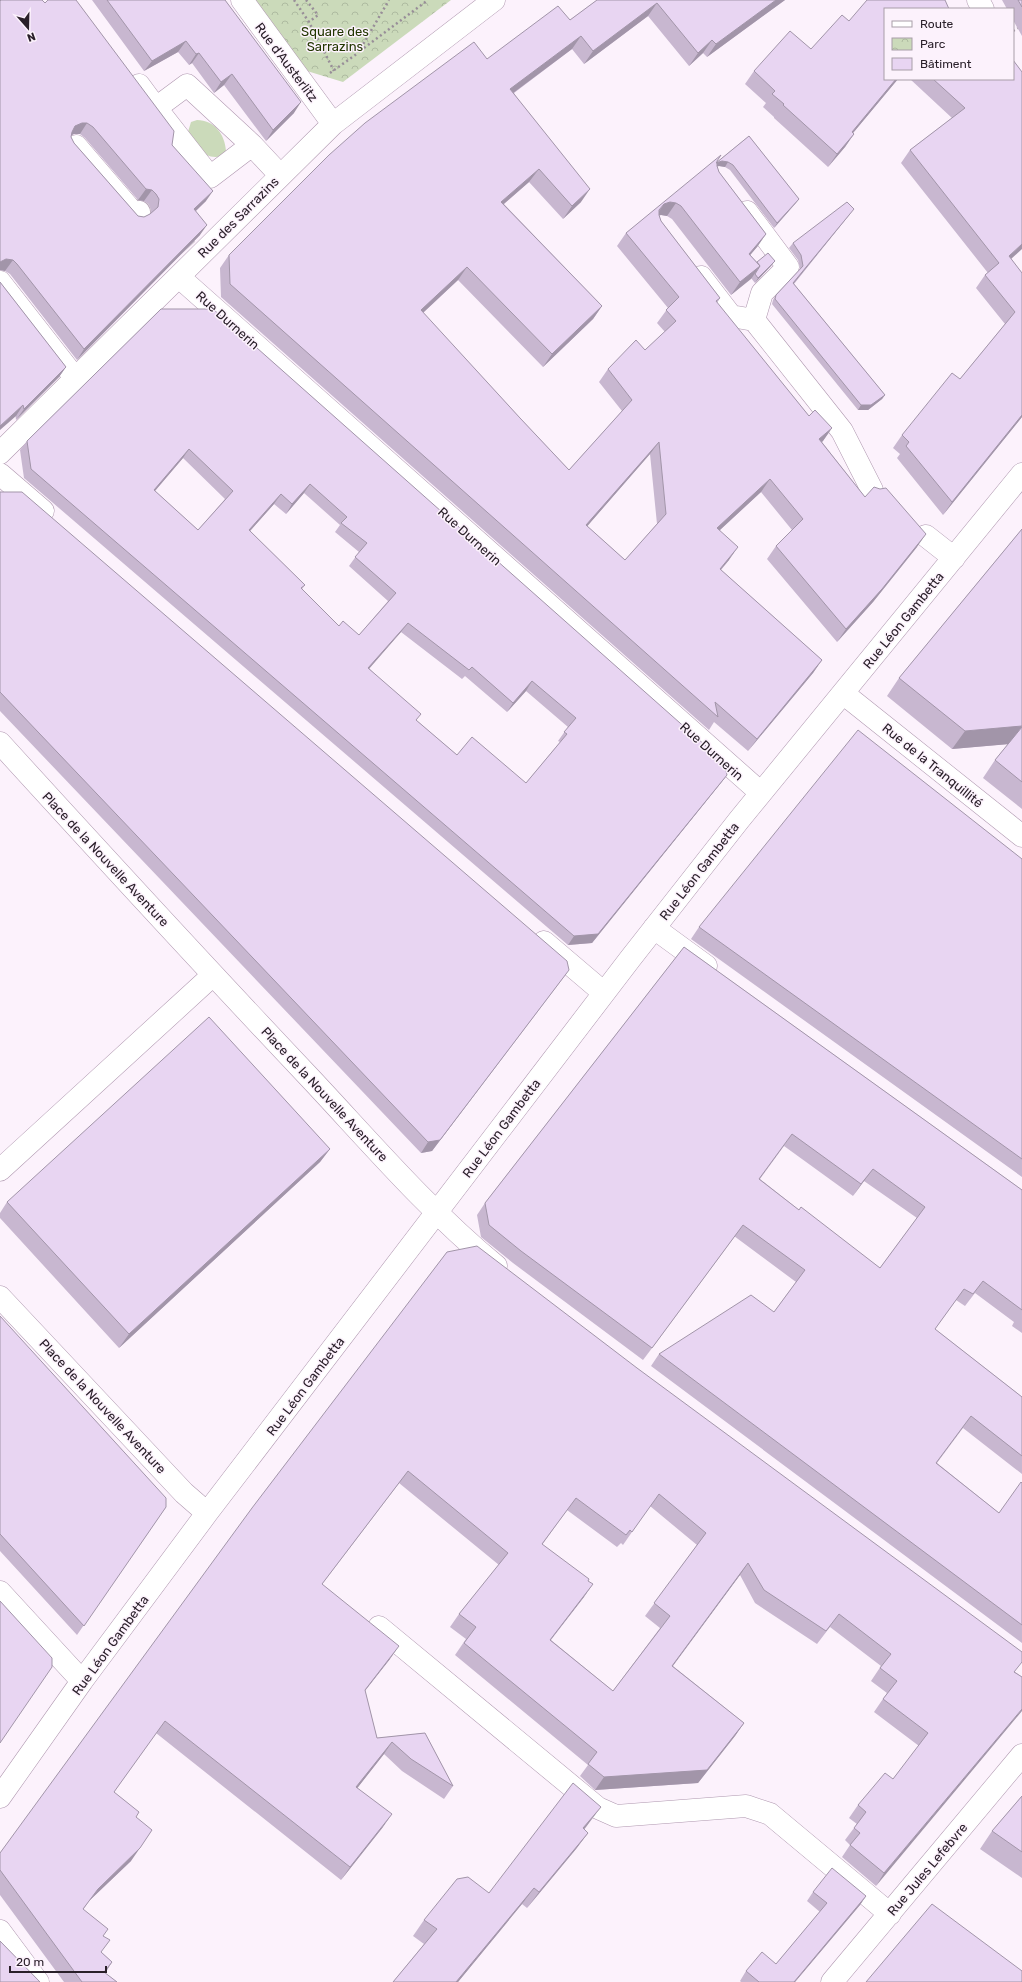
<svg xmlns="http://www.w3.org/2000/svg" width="1022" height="1982" viewBox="0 0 1022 1982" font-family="Rubik,sans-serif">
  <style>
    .grass { fill: #cbdaba }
    .park { fill: url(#park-crowns) }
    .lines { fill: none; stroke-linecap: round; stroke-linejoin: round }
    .minor-tunnel { stroke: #d2c8d2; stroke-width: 22; stroke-dasharray: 22 11; stroke-linecap: butt }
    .minor-casing { stroke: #af97af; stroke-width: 23 }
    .path { stroke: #988e98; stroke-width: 2.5; stroke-dasharray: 2 3; stroke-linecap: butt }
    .minor { stroke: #fff; stroke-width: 22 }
    .wall { fill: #c8b7d0; fill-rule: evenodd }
    .shaded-wall { fill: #a295a9 }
    .building { fill: #e8d5f2; stroke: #a295a9; fill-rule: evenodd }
    .labels { text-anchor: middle; stroke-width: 3; stroke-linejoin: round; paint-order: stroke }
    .park-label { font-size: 13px; fill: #223600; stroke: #fcf2fc }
    .street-label { font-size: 13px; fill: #2a202a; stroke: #fcf2fc }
  </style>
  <defs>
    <pattern id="park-crowns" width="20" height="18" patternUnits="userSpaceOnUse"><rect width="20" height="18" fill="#cbdaba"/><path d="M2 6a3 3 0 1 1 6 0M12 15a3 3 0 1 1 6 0" fill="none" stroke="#aebba0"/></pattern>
  </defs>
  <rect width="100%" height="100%" fill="#fcf2fc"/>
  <!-- grass -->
  <path class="grass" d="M197,120C214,120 225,134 226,151L222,156C205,161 196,146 187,135L191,122Z"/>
  <!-- park -->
  <path class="park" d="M254,0H451L343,82L307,71Z"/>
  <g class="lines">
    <!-- minor-tunnel -->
    <path class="minor-tunnel" d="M139,212L147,204L187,249"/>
    <defs>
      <path id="minor" d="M242,0L333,124
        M978,0L983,9
        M139,85L156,108L187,85L252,145L280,175
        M156,108L210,177L252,145
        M76,146L135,215L139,212
        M747,212L788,267L762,293L754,320
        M179,277L761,793
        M701,277L731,316L754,320L842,431L872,490
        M0,282L68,369
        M0,453L333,124L494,0
        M0,474L43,511
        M926,536L954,558
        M844,694L1022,836
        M0,743C103,856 206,968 310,1078C370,1142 428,1210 496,1266
        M654,928L706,966
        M544,942L604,993
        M0,1170L213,975
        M0,1297L184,1493L207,1513
        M0,1592L82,1681
        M379,1627L598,1808L616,1816L746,1806L770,1814L890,1914
        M0,1797L82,1681L207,1513L630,959L739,820L1022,474
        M0,1931L38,1982
        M832,1982L1022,1755"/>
    </defs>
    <!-- minor casing -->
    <use href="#minor" class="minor-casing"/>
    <!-- path -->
    <path class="path" d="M294,0L309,22L334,71
      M306,0L318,15L309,22
      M1013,31L1018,28
      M360,51L428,0
      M330,73L358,53L389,0"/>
    <!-- minor -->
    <use href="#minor" class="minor"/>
  </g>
  <!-- wall -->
  <path class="wall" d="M92,0H225L294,113L266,141L224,85L214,93L192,63L189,65L178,52L144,71Z
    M597,0H785L707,57L703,53L689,66L648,16L584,64L572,49L514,93L581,202L563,219L529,182L504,204L602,306L593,319L543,367L458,280L423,313L520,418L569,470L622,411L599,382L608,369L645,350L665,332L657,323L668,308L617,246L626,233L717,161V162L749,136L799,199L795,204L774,228L730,170L725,167L719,166H717L719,172L766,234L757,247L750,255L757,262L775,261L771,266L755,283L751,278L731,295L672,219L667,216L661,215H659L661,221L720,298L717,303L809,416L832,428L822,442L865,497L917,547L873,602L837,642L767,559L776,546L792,530L761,492L720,530L729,560L721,570L822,660L813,673L748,751L714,722L709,730L221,297L220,268L229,255L487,59L570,20ZM650,454L657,524L625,560L587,526Z
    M1002,0H1022V36L1013,20V9H1007Z
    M0,1L172,145L206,201L196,211L200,235L77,360L10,274L5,271L0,270ZM74,134H80L85,138L138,200L144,201L149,204L151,210V213L150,214L144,217L138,216L74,143L71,137V135Z
    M849,21L898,79L853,133L854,134L845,147L828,167L774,118V117L763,107L766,103L745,84L754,71L811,49Z
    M910,79H1013L1011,259L1022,273V417L943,515L897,458L900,454L893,448L902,435L960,379L1005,324L976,288L985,275L988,273L901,163L910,150L952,118Z
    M850,214L794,284L885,395L882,399L868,410H858L772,304L773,300L776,295L800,269L798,260L789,248L793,243Z
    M0,282L66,367L59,377L16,420Z
    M161,309L727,775L720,784L592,943L568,945L24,478L20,450L27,441ZM183,458L225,499L198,530L155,491ZM304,493L340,525L335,532L359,552L349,566L388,601L359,635L339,626L302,589L305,585L250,531L274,504L286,514ZM401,632L462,679L465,676L507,712L526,691L568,727L558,741L560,742L526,783L457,755L416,720L369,668Z
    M0,492L561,980L432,1151L421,1153L0,711Z
    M1022,529V809L983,778L995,760L1008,744L952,749L887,696L899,678Z
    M1022,859V1177L691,939L699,927Z
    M684,947L1022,1190V1333L1012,1326L1014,1322L975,1293L965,1306L956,1300L935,1329L1022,1397V1474L963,1428L937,1463L999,1513L1022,1483V1643L651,1366L659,1354L774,1312L796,1282L734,1236L643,1360L513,1263L481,1237L477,1215L485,1203ZM784,1146L853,1196L864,1181L917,1218L880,1268L799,1210L760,1179Z
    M330,1149L320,1162L119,1348L0,1218V1213L7,1202Z
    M447,1252L1022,1677L876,1886L842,1857L850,1845L845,1840L857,1824L849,1818L858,1805L893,1779L919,1746L874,1712L887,1693L871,1681L881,1666L830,1627L817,1644L755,1603L740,1575L673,1666L744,1723L735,1736L698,1783L595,1790L580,1776L588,1765L455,1655L466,1639L450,1627L459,1614L499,1565L399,1483L322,1584L390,1659L365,1691L377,1738L425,1733L453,1786L444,1799L402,1771L384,1754L357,1788L383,1827L341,1880L156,1733L114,1792L136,1817L131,1861L89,1901L83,1910L103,1936L101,1952L112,1962L105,1973L117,1982H64L0,1895V1853ZM650,1506L697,1545L645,1616L660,1628L613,1691L551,1640L584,1597L588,1581L542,1545L567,1510L617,1547L621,1543L623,1545Z
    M0,1316L166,1507L77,1635L0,1551Z
    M1022,1796V1878L980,1849L992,1831Z
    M589,1823L584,1830L588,1833L576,1849L527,1908L522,1904L458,1982H393L424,1944L413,1936L424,1920L489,1893Z
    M813,1892L866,1896L860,1905L795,1982H741L740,1981L746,1971L776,1964L820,1912L807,1901Z"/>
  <!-- shaded-wall -->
  <path class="shaded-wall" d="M776,0H785L707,57L716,44Z
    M657,3L648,16L584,64L593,51Z
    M581,36L572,49L501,102L510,89Z
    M712,40L703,53L689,66L698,53Z
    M186,41L178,52L144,71L152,61Z
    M199,53L192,63L189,65L196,54Z
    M232,74L224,85L214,93L221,82Z
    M896,79H898L843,145L852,132Z
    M301,102L294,113L266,141L273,130Z
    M82,123H87L80,134H74L68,137L75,126Z
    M854,134L845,147L828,167L837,154Z
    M722,161L728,162L725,167L719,166L713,168L716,163Z
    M539,169L529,182L492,214L501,202Z
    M146,189L152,190L144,201L138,200Z
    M590,189L581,202L563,219L572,206Z
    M213,191L206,201L186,220L194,209Z
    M799,199L795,204L774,228L777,223Z
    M670,202L676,203L667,216L661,215L655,217L664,204Z
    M854,209L850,214L790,288L793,283Z
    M207,225L200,235L77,360L84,349Z
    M766,234L757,247L740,267L749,254Z
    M1022,244V249L1000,269L1009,256Z
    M6,259L13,260L5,271L0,270V262Z
    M775,261L771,266L755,283L758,278Z
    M760,266L751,279L731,295L740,282Z
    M467,267L458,280L412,323L421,310Z
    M602,306L593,319L543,367L552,354Z
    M66,367L59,377L16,420L24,409Z
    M885,395L882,399L868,410H858L861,405Z
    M23,405L16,416L0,430V426Z
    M1022,415V417L943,515L952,502Z
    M832,428L823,441L810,452L819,439Z
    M659,442L650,454L577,538L586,525Z
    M189,449L183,458L148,499L154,490Z
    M770,479L761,492L708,541L717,528Z
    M310,484L304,493L286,514L292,504Z
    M281,494L274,504L242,540L249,530Z
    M926,534L917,547L873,602L837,642L846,629Z
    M738,547L729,560L710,582L720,569Z
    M408,623L401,632L362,677L368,668Z
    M822,660L813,673L748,751L757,739Z
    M532,681L526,691L507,712L513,703Z
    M1022,726L1010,744L952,749L965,731Z
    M727,775L720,784L592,943L568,945L574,936Z
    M569,970L432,1151L421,1153L428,1142Z
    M330,1149L320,1162L119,1348L129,1334Z
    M873,1169L864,1181L853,1196L861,1184Z
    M743,1225L734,1236L643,1360L652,1348Z
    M408,1471L399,1483L313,1596L322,1584Z
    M748,1563L740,1575L663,1679L672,1666Z
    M593,1584L584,1597L541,1652L550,1640Z
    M399,1646L390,1659L356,1702L365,1690Z
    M1022,1709V1711L876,1886L884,1873Z
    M744,1723L735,1736L698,1783L595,1790L604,1777Z
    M392,1742L384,1754L348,1800L356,1787Z
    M601,1807L589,1823L571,1845L583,1828Z
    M392,1814L383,1827L341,1880L350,1867Z
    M588,1833L576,1849L527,1908L539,1892Z
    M140,1848L131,1861L89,1901L98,1889Z
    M534,1888L522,1904L458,1982H456Z
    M866,1896L860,1905L795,1982H794Z
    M112,1962L104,1975V1972Z"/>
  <!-- building -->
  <path class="building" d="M1,0H42L45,3L48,0H76L174,131L172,145L213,191L194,209L207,225L84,349L17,264L13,260L6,259L0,262V1ZM82,123H87L93,127L146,189L152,190L156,194L159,199L158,207L150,214L144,217L138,216L74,143L71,137L72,132L75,126Z
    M107,0H225L301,102L273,130L232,74L221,82L199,53L196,54L186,41L152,61Z
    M597,0H776L716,44L712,40L698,53L657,3L593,51L581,36L510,89L590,189L572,206L539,169L501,202L602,306L552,354L467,267L421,310L520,418L569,470L632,400L608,369L636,340L645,350L676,321L666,310L679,297L626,233L721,155L717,161V166L719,172L766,234L749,254L760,266L740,282L681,206L676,203L670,202L664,204L659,210V215L661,221L720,298L716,301L809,416L815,410L832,428L819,439L865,497L874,487L880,489L886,488L926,534L882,589L846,629L776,546L803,519L770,479L717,528L738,547L720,569L822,660L757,739L715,702L718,717L230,284L229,255L329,155L365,123L474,42L487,59L558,6L570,20ZM659,442L666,514L625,560L586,525Z
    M867,0H945L949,9H885V79H896L852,132L854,134L837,154L783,105L784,104L772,94L775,91L754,71L790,31L811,49L842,15L849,21Z
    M1018,0H1022V7Z
    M1013,60L1022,72V244L1009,256L1022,273V415L952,502L906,446L909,442L902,435L952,373L960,379L1015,312L985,275L999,263L910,150L965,108L933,79H1013Z
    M749,136L799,199L777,223L733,165L728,162L722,161L716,163Z
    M847,202L854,209L793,283L885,395L871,405H861L775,299L776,295L803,266L801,255L793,243Z
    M768,253L775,261L758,278L755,274L760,266L757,262Z
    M0,282L66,367L24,409L23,405L0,426Z
    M161,309H213L724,762L727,775L598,934L574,936L31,469L27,441ZM189,449L233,491L198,530L154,490ZM310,484L347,517L341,523L367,543L355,557L396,593L359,635L343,621L339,626L301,588L305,585L249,530L281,494L292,504ZM408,623L469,670L472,667L513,703L532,681L576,718L564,732L567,734L526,783L472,737L457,755L416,720L421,714L368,668Z
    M0,492H22L567,961L569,970L440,1140L428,1142L0,692Z
    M1022,529V726L965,731L899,678Z
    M1022,727V782L995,760Z
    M858,730L1022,859V1159L699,927Z
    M684,947L1022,1190V1310L983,1281L973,1294L964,1289L935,1329L1022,1397V1456L971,1416L936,1463L999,1513L1021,1482L1022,1483V1625L659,1354L751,1295L774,1312L805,1270L743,1225L652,1348L521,1251L489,1225L485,1203ZM792,1134L861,1184L873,1169L925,1207L880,1268L801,1207L799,1210L759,1179Z
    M209,1017L330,1149L129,1334L7,1202Z
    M477,1246L637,1368L1022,1652V1662L1014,1672L1022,1677V1709L884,1873L850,1845L860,1833L854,1828L866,1812L858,1805L885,1773L893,1779L928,1733L883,1699L897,1681L880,1668L891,1654L839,1614L826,1631L764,1590L748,1563L672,1666L744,1723L707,1770L604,1777L588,1764L597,1752L464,1643L476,1627L459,1614L508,1553L408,1471L322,1584L399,1646L365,1690L377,1738L425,1733L453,1786L411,1759L392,1742L356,1787L392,1814L350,1867L165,1721L114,1792L139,1812L136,1817L152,1830L140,1848L98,1889L83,1909L108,1929L103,1936L110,1940L101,1952L112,1962L104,1972L117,1982H82L0,1870V1853L252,1508L447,1252ZM659,1494L706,1533L654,1603L670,1616L613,1691L550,1640L593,1584L588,1581L589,1579L542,1544L576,1498L626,1535L630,1530L632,1532Z
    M0,1316L166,1498V1507L84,1626L0,1534Z
    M0,1601L52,1658V1667L0,1743Z
    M573,1783L601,1807L583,1828L588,1833L539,1892L534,1888L456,1982H393L437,1929L424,1920L457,1879L468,1877L489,1893Z
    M1022,1796V1852L992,1831Z
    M832,1868L866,1896L794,1982H759L746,1971L762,1952L776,1964L827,1903L813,1892Z
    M932,1904L1022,1971V1982H866Z
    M0,1941L40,1982H0Z"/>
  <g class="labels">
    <!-- park labels -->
    <g class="park-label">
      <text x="335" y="36">Square des<tspan x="335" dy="15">Sarrazins</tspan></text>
    </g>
    <!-- street labels -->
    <g class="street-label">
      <text transform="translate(287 62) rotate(53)" y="5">Rue d'Austerlitz</text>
      <text transform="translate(238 217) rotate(-45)" y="5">Rue des Sarrazins</text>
      <text transform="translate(228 320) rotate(42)" y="5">Rue Durnerin</text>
      <text transform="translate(470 536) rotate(42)" y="5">Rue Durnerin</text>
      <text transform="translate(903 620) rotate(-51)" y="5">Rue Léon Gambetta</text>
      <text transform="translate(712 751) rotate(42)" y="5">Rue Durnerin</text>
      <text transform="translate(933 765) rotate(39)" y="5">Rue de la Tranquillité</text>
      <text transform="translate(106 859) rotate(47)" y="5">Place de la Nouvelle Aventure</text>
      <text transform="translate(699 871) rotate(-52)" y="5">Rue Léon Gambetta</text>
      <text transform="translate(325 1094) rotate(47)" y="5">Place de la Nouvelle Aventure</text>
      <text transform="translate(501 1128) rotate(-53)" y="5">Rue Léon Gambetta</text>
      <text transform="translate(305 1386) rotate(-53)" y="5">Rue Léon Gambetta</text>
      <text transform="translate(103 1406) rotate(47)" y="5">Place de la Nouvelle Aventure</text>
      <text transform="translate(110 1645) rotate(-54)" y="5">Rue Léon Gambetta</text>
      <text transform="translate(927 1869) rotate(-50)" y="5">Rue Jules Lefebvre</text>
    </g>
  </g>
  <!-- legend -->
  <rect x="884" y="8" width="130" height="72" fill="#fcf2fc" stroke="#a89ea8"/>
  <rect x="892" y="21" width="20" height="6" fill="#ffffff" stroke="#a89ea8"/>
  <text x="920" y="28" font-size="12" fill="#2a202a">Route</text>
  <rect x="892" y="38" width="20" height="12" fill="url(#park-crowns)" stroke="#a89ea8"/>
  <text x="920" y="48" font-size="12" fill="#2a202a">Parc</text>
  <rect x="892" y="58" width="20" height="12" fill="#e8d5f2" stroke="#a89ea8"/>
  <text x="920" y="68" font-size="12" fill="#2a202a">Bâtiment</text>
  <!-- north arrow -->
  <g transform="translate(28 28) rotate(160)" stroke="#fcf2fc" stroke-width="3" paint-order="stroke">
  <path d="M0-3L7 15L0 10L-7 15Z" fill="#2a202a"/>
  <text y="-6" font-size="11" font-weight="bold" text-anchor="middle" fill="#2a202a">N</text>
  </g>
  <!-- scale -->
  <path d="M10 1966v6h96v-6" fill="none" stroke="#2a202a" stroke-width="2"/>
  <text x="16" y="1966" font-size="12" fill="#2a202a" stroke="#fcf2fc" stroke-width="3" paint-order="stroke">20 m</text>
</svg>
